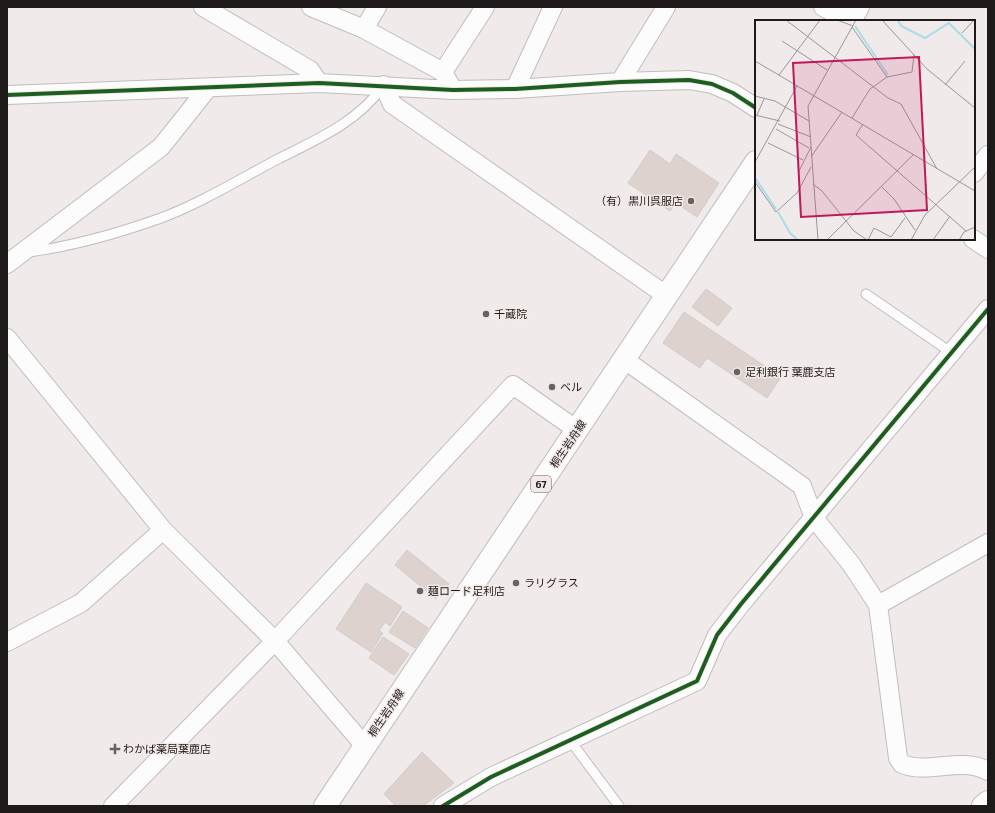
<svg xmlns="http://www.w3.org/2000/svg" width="995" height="813" viewBox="0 0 995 813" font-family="'Exo 2','Noto Sans JP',sans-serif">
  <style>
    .building { fill: #ded2ce; stroke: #d0cccb }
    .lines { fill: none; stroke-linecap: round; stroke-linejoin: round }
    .lane-casing { stroke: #c1bdbc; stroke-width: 11 }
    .street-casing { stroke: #c1bdbc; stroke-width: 20 }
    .secondary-casing { stroke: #c1bdbc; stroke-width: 24 }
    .primary-casing { stroke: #c1bdbc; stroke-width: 24 }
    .lane { stroke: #fdfcfc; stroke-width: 9 }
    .street { stroke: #fdfcfc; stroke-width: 18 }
    .secondary { stroke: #fdfcfc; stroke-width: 22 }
    .primary { stroke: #fdfcfc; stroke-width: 22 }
    .cycleway-casing { stroke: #f3eae7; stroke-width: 6 }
    .cycleway { stroke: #1b5e20; stroke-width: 4 }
    .poi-dot { fill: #676362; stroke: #f3eae7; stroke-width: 1.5 }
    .labels { text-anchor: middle; stroke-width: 3; stroke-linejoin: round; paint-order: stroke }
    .shield { fill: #f3eae7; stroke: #5d5857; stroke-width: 1 }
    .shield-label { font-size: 10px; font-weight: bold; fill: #1d1a19 }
    .poi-label { font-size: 11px; fill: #1d1a19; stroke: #f3eae7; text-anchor: start }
    .street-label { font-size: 11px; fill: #1d1a19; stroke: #f3eae7 }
    .inset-river { fill: none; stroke: #a9dce6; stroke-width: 2 }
    .inset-road { fill: none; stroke: #9c9796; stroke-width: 1 }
    .view { fill: #c2185b; fill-opacity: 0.15; stroke: #c2185b; stroke-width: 2 }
    .inset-edge { fill: none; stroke: #1d1a19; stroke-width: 2 }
  </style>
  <rect width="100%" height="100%" fill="#f0ebea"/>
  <!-- building -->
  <path class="building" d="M650,150L670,164L676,154L719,183L697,217L676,203L670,211L628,183Z
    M706,289L732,308L718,326L692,307Z
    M684,312L781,377L767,398L707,358L700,368L663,343Z
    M407,550L449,584L436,599L395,565Z
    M366,583L402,607L390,626L385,622L379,631L383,633L371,652L336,629Z
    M403,611L428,628L415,648L389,632Z
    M383,637L409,654L394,675L369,658Z
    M422,752L454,783L423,806H396L384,794Z"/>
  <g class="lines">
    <defs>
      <path id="lane" d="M29,252C74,246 119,233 161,218C201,203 240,179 278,159C316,140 358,122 383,86
        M866,294L952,353
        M569,739L619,806"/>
      <path id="street" d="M203,7L310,70L319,83
        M311,7L364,29L443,72L453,90
        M823,7L849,21
        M364,29L377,7
        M443,72L485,7
        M620,82L666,7
        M384,85L392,104L667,296
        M515,89L553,7
        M7,95L319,83L453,90L515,89L620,82L689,80L712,84L733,93L756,108
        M974,173L988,155
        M973,239L988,249
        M7,264L161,147L208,88
        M7,338L163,530L275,641L364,745
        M625,360L802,486L814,518L851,564L878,605L898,758L902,764C930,775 960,756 988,771
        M878,605L988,543
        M7,642L81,603L163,530
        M113,806L275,641L513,385L577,430
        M443,806L491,777L697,681L717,635L741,604L988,309"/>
      <path id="secondary" d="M983,806L988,802"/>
      <path id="primary" d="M849,21L858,7
        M325,806L756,162"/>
    </defs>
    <!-- lane casing -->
    <use href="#lane" class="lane-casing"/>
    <!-- street casing -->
    <use href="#street" class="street-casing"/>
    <!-- secondary casing -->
    <use href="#secondary" class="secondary-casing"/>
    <!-- primary casing -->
    <use href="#primary" class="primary-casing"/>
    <!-- lane -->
    <use href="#lane" class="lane"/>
    <!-- street -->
    <use href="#street" class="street"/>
    <!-- secondary -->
    <use href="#secondary" class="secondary"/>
    <!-- primary -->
    <use href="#primary" class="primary"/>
    <defs>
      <path id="cycleway" d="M7,95L319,83L453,90L515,89L620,82L689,80L712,84L733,93L756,108
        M443,806L491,777L697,681L717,635L741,604L988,309"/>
    </defs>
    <!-- cycleway casing -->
    <use href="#cycleway" class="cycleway-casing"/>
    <!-- cycleway -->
    <use href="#cycleway" class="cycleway"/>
  </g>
  <!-- markers -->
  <g class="poi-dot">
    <circle cx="691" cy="201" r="4"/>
    <circle cx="486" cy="314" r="4"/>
    <circle cx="737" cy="372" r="4"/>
    <circle cx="552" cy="387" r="4"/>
    <circle cx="516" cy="583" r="4"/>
    <circle cx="420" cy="591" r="4"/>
    <path d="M113 743h4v4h4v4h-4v4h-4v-4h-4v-4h4z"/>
  </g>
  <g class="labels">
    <!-- shield labels -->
    <rect class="shield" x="531" y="476" width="20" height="16" rx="3"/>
    <g class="shield-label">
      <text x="541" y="488">67</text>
    </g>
    <!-- poi labels -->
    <g class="poi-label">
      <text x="683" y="205" text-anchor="end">（有）黒川呉服店</text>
      <text x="494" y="318">千蔵院</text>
      <text x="745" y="376">足利銀行 葉鹿支店</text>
      <text x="560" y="391">ベル</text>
      <text x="524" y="587">ラリグラス</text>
      <text x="428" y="595">麺ロード足利店</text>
      <text x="123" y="753">わかば薬局葉鹿店</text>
    </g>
    <!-- street labels -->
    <g class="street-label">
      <text transform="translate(568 444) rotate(-56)" y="4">桐生岩舟線</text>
      <text transform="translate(386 713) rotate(-56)" y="4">桐生岩舟線</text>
    </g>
  </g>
  <!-- overview -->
  <g transform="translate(755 20)">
    <rect width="220" height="220" fill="#f0ebea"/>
    <path class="inset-river" d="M143,0L146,6L170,18L194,3L220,29M100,6L133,55M0,158L21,189M23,192L35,213L43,220"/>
    <path class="inset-road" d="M31,0L133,78L146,84L182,149M82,0L98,6M127,0L172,49L220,88M97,7L132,57M207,13L219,0M27,21L72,50M0,41L220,171M24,55L65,0M190,65L210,41M0,76L20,81L54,101M0,95L25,101M2,95L9,79M97,98L115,69L132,57L157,52L159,34M23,104L56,117M108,104L101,115L211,211M21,109L54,128M13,123L48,140M56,137L87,92M0,142L42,66M44,151L56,127M0,162L21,192L42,173L56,147M58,164L67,171L99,211L112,220M127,167L139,179L160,210M63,220L53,86L101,0M72,220L158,135M113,220L119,208L136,217L150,198M156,220L170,195L220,147M178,220L195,196M204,220L209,212L220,207"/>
    <path class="view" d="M164,37L172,190L46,197L38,43Z"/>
    <rect width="220" height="220" class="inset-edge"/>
  </g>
  <!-- border -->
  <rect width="995" height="813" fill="none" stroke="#1d1a19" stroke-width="16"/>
</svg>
